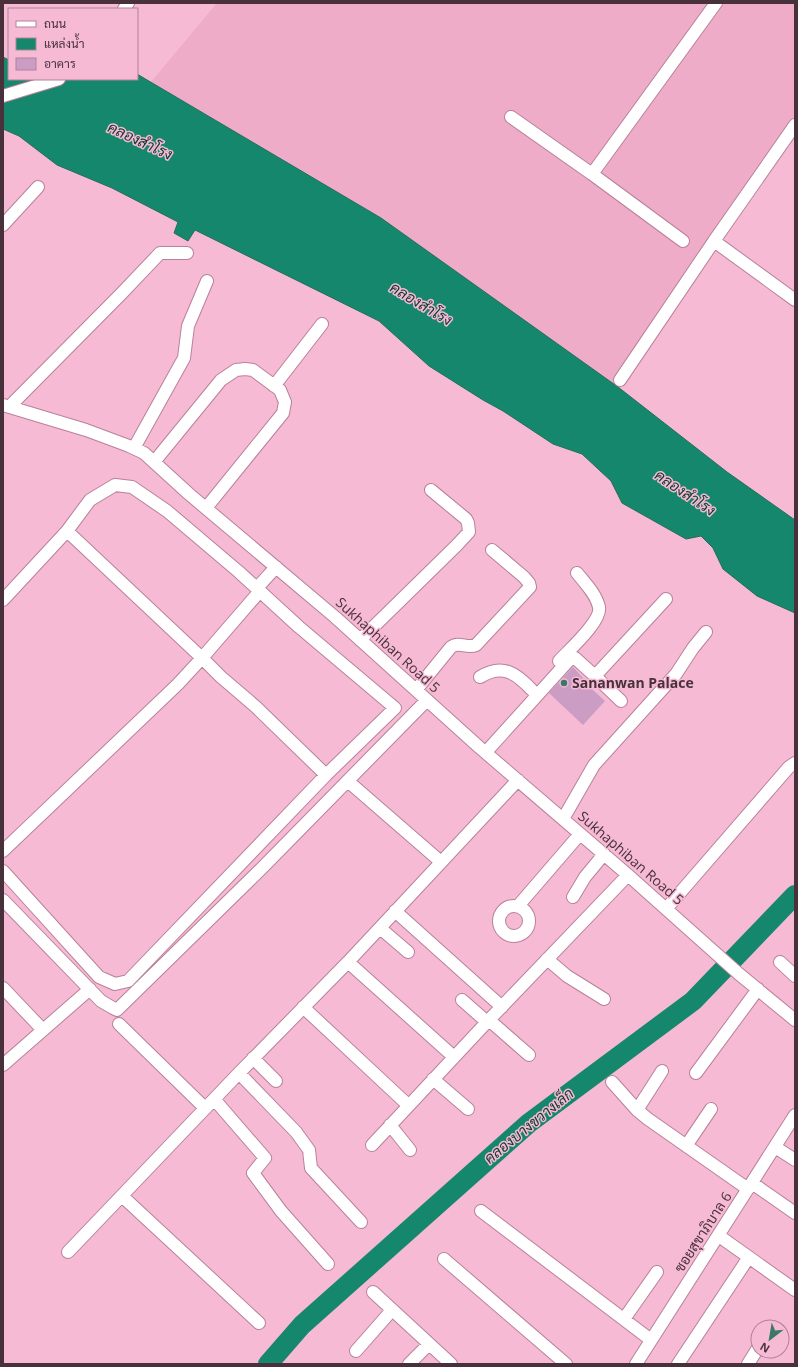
<svg xmlns="http://www.w3.org/2000/svg" width="798" height="1367" viewBox="0 0 798 1367" font-family="'Open Sans',Sarabun,sans-serif">
  <style>
    .built { fill: #eeacc8 }
    .water { fill: #15876c; stroke: #246d5d }
    .lines { fill: none; stroke-linecap: round; stroke-linejoin: round }
    .river { stroke: #15876c; stroke-width: 20 }
    .building { fill: #cb9dc4 }
    .minor-casing { stroke: #b98199; stroke-width: 14 }
    .minor { stroke: #fff; stroke-width: 12 }
    .poi-dot { fill: #3a7966; stroke: #f6bad4; stroke-width: 1.5 }
    .labels { text-anchor: middle; stroke-width: 3; stroke-linejoin: round; paint-order: stroke }
    .street-label { font-size: 14px; fill: #48313b; stroke: #f6bad4 }
    .poi-label { font-size: 14px; font-weight: bold; fill: #48313b; stroke: #f6bad4; text-anchor: start }
    .water-label { font-size: 15px; font-style: italic; fill: #0f3c30; stroke: #f6bad4 }
  </style>
  <rect width="100%" height="100%" fill="#f6bad4"/>
  <!-- built -->
  <path class="built" d="M217,3H795V133L618,387L381,218L151,82Z"/>
  <!-- water -->
  <path class="water" d="M3,57L9,60V79H137V74L381,218L618,387L727,472L795,520V613L757,596L723,569L713,548L701,536L686,539L622,503L611,481L582,454L553,444L503,411L483,400L429,366L379,321L195,230L188,241L174,233L178,222L112,188L57,165L19,136L3,129Z"/>
  <g class="lines">
    <!-- river -->
    <path class="river" d="M268,1364L302,1325L529,1123L693,1001L795,895"/>
  </g>
  <!-- building -->
  <path class="building" d="M573,667L583,678L582,680L605,701L583,725L549,693Z"/>
  <g class="lines">
    <defs>
      <path id="minor" d="M124,9L128,3
        M3,96L59,79
        M511,117L592,174L716,3
        M592,174L683,241
        M3,225L38,187
        M714,241L795,125
        M620,380L714,241L795,300
        M274,386L322,324
        M3,405L86,430L129,446L144,453L189,494L335,617L479,747L628,875L739,974L795,1020
        M9,407L122,293L160,253H187
        M134,448L184,358L188,326L207,281
        M154,462L221,380L236,370L245,369L253,370L280,390L285,402L283,413L206,508
        M67,531L202,658L260,591
        M257,588L276,567
        M3,600L67,531L90,500L115,485L132,487L167,511L239,572L299,627L395,708L326,775L128,981L115,984L99,977L3,871
        M360,640L457,545L469,532L468,523L466,519L431,490
        M559,661C569,650 602,621 599,607C596,594 585,583 577,573
        M595,676L621,701
        M480,677C502,663 516,673 532,690
        M416,690L451,647C459,641 467,649 476,645L530,587L529,583L524,577L492,550
        M486,752L570,659L573,657L575,658L595,676L666,599
        M350,783L441,862
        M563,819L594,765L676,674L693,648L706,632
        M3,851L178,684L202,658L221,677L256,707L326,775
        M573,897L585,877L604,854
        M3,900L101,1001L113,1008L117,1010L263,867L427,700
        M499 921a15 15 0 1 1 30 0a15 15 0 1 1-30 0Z
        M518,906L580,834
        M666,909L789,767L795,763
        M395,911L502,1007
        M380,928L408,952
        M547,959L567,976L604,999
        M348,962L454,1057
        M780,962L795,976
        M3,988L43,1030
        M462,1000L487,1022
        M303,1007L408,1105
        M489,1020L529,1055
        M119,1024L205,1108
        M253,1058L276,1081
        M3,1065L90,989
        M239,1073L296,1132L309,1150L311,1168L361,1222
        M696,1073L758,989
        M433,1079L468,1109
        M612,1082L637,1110L648,1119L748,1189
        M214,1099L265,1158L253,1173L281,1211L328,1264
        M637,1110L662,1071
        M390,1125L410,1150
        M372,1145L487,1022L628,875
        M686,1146L711,1109
        M775,1147L795,1160
        M752,1183L795,1213
        M122,1196L259,1323
        M481,1211L651,1340
        M719,1236L795,1290
        M68,1252L239,1073L348,962L518,780
        M444,1259L566,1364
        M373,1292L451,1364
        M624,1319L657,1272
        M356,1351L392,1310
        M409,1364L429,1344
        M636,1364L795,1115
        M678,1364L749,1257
        M748,1364L758,1348"/>
    </defs>
    <!-- minor casing -->
    <use href="#minor" class="minor-casing"/>
    <!-- minor -->
    <use href="#minor" class="minor"/>
  </g>
  <!-- markers -->
  <circle class="poi-dot" cx="564" cy="683" r="4"/>
  <g class="labels">
    <!-- street labels -->
    <g class="street-label">
      <text transform="translate(388 645) rotate(42)" y="5">Sukhaphiban Road 5</text>
      <text transform="translate(631 858) rotate(41)" y="5">Sukhaphiban Road 5</text>
      <text transform="translate(703 1232) rotate(-57)" y="5">ซอยสุขาภิบาล 6</text>
    </g>
    <!-- poi labels -->
    <g class="poi-label">
      <text x="572" y="688">Sananwan Palace</text>
    </g>
    <!-- water labels -->
    <g class="water-label">
      <text transform="translate(140 141) rotate(25)" y="5">คลองสำโรง</text>
      <text transform="translate(421 304) rotate(31)" y="5">คลองสำโรง</text>
      <text transform="translate(685 493) rotate(34)" y="5">คลองสำโรง</text>
      <text transform="translate(529 1126) rotate(-39)" y="5">คลองบางขวางเล็ก</text>
    </g>
  </g>
  <!-- border -->
  <rect width="798" height="1367" fill="none" stroke="#48313b" stroke-width="8"/>
  <!-- legend -->
  <rect x="8" y="8" width="130" height="72" fill="#f6bad4" stroke="#b08397"/>
  <rect x="16" y="21" width="20" height="6" fill="#ffffff" stroke="#b08397"/>
  <text x="44" y="28" font-size="12" fill="#48313b">ถนน</text>
  <rect x="16" y="38" width="20" height="12" fill="#15876c" stroke="#b08397"/>
  <text x="44" y="48" font-size="12" fill="#48313b">แหล่งน้ำ</text>
  <rect x="16" y="58" width="20" height="12" fill="#cb9dc4" stroke="#b08397"/>
  <text x="44" y="68" font-size="12" fill="#48313b">อาคาร</text>
  <!-- north arrow -->
  <g transform="translate(770 1339) rotate(211)"><circle r="19" fill="#f6bad4" stroke="#b08397"/>
  <path d="M0-3L7 15L0 10L-7 15Z" fill="#3a7966"/>
  <text y="-6" font-size="11" font-weight="bold" text-anchor="middle" fill="#48313b">N</text>
  </g>
</svg>
